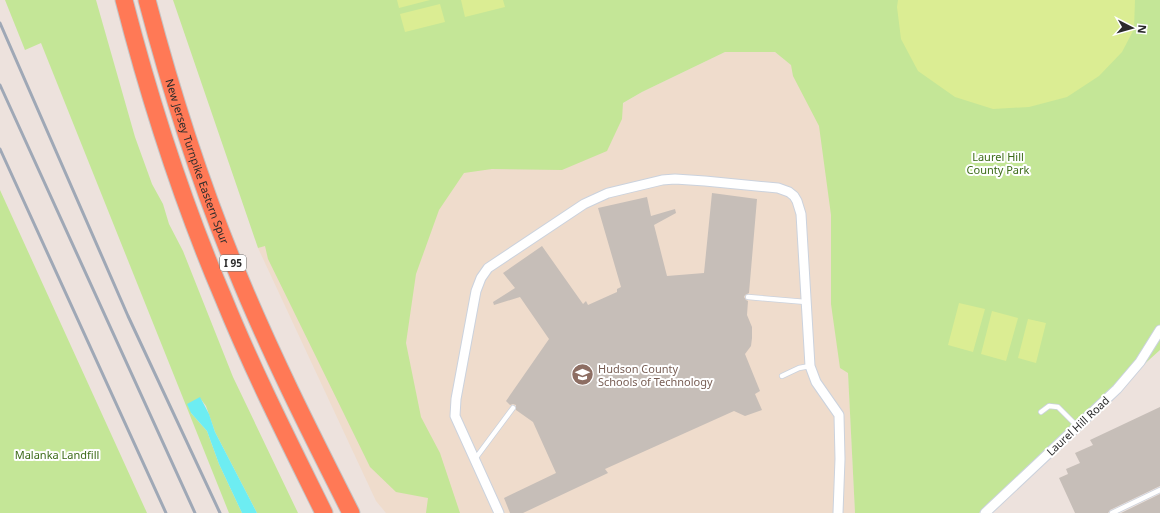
<svg xmlns="http://www.w3.org/2000/svg" width="1160" height="513" viewBox="0 0 1160 513" font-family="'Noto Sans',sans-serif">
  <style>
    .education { fill: #efdccc }
    .green { fill: #c4e697 }
    .pitch { fill: #dbed93 }
    .water { fill: #6dedf2 }
    .building { fill: #c6beb8 }
    .lines { fill: none; stroke-linecap: round; stroke-linejoin: round }
    .service-casing { stroke: #cbd2dd; stroke-width: 6 }
    .minor-casing { stroke: #cbd2dd; stroke-width: 11 }
    .motorway-casing { stroke: #c4c4c4; stroke-width: 19 }
    .service { stroke: #fff; stroke-width: 4.5 }
    .minor { stroke: #fff; stroke-width: 9 }
    .motorway { stroke: #ff7956; stroke-width: 17 }
    .rail { stroke: #9fa8b6; stroke-width: 3 }
    .labels { text-anchor: middle; stroke-width: 4; stroke-linejoin: round; paint-order: stroke }
    .shield { fill: #fff; stroke: #6b6b6b; stroke-width: 1 }
    .shield-label { font-size: 10px; font-weight: bold; fill: #2b2b2b }
    .park-label { font-size: 11px; fill: #3c6b18; stroke: #fff }
    .street-label { font-size: 11px; fill: #2b2b2b; stroke: #fff }
    .education-label { font-size: 11px; fill: #785e54; stroke: #fff; text-anchor: start }
  </style>
  <rect width="100%" height="100%" fill="#ede2dd"/>
  <!-- education -->
  <path class="education" d="M725,52H775L799,71L831,134L842,244L855,513H386L376,501L258,248L452,179L532,135L590,123L642,92Z"/>
  <!-- green -->
  <path class="green" d="M5,0H96L135,137L152,184L163,204L169,224L183,251L233,377L298,513H257L215,432L206,406L200,398L191,413L207,431L219,464L242,513H229L41,43L25,50Z
    M173,0H1160V350L979,513H855L848,373L840,368L831,304V215L819,126L793,76L791,65L775,52H725L642,92L623,103L622,119L607,151L562,170L492,169L464,173L439,210L416,274L406,343L421,417L440,453L460,513H426L428,498L396,492L370,467L268,259L265,246L258,248Z
    M0,190L147,513H0Z"/>
  <!-- pitch -->
  <path class="pitch" d="M397,0H430L399,8Z
    M461,0H503L505,7L465,17Z
    M898,0H1135L1134,29L1122,52L1099,76L1067,97L1029,107L993,109L955,97L918,71L901,39L897,7Z
    M440,4L445,22L405,32L400,14Z
    M959,303L985,309L973,352L948,345Z
    M992,311L1018,318L1006,361L981,354Z
    M1028,319L1046,323L1036,363L1018,358Z"/>
  <!-- water -->
  <path class="water" d="M200,397L209,414L215,432L257,513H242L219,464L207,431L191,413L187,404Z"/>
  <!-- building -->
  <path class="building" d="M712,193L757,199L749,293L745,295L744,297L746,300L748,301L747,315L752,327V338L751,346L745,354L760,391L755,394L762,410L745,416L734,411L605,469L608,473L523,513H510L504,498L556,473L533,422L516,410V405L513,404L510,405L506,401L549,339L520,297L494,305L493,302L515,288L503,273L542,246L583,304L586,301L588,305L617,292V289L621,287L598,208L647,197L651,216L675,209L676,213L654,225L667,276L704,273Z
    M1160,407V486L1110,510L1108,513H1075L1059,478L1068,474L1066,469L1080,463L1075,453L1093,445L1090,440Z
    M1160,494V513H1121Z"/>
  <g class="lines">
    <defs>
      <path id="service" d="M748,297L806,302
        M782,376L799,368L810,366
        M1041,412L1049,406L1058,407L1078,427
        M475,459L513,408
        M1112,513L1160,490"/>
      <path id="minor" d="M499,513L455,416L456,399L476,291L481,278L488,268L584,204L608,193L662,180L675,179L705,181L778,188L789,192L794,196L797,201L801,214L810,366L816,382L839,415L840,459L838,513
        M985,513L1117,389L1140,362L1160,330"/>
      <g id="motorway">
        <path d="M124,0C150,101 182,201 223,297C253,371 289,442 324,513"/>
        <path id="s1" d="M147,0C171,91 199,180 235,267C269,351 310,432 351,513"/>
      </g>
    </defs>
    <!-- service casing -->
    <use href="#service" class="service-casing"/>
    <!-- minor casing -->
    <use href="#minor" class="minor-casing"/>
    <!-- motorway casing -->
    <use href="#motorway" class="motorway-casing"/>
    <!-- service -->
    <use href="#service" class="service"/>
    <!-- minor -->
    <use href="#minor" class="minor"/>
    <!-- motorway -->
    <use href="#motorway" class="motorway"/>
    <!-- rail -->
    <path class="rail" d="M0,23L128,316L220,513
      M0,85L195,513
      M0,149L166,513"/>
  </g>
  <!-- icons -->
  <defs>
    <symbol id="school-disc" viewBox="-11 -11 22 22"><circle r="9.5" fill="#8d6e63" stroke="#fff"/><path d="M0-5L7-2L0 1L-7-2ZM-4 1L0 2.5L4 1V4Q0 6-4 4Z" fill="#fff"/></symbol>
  </defs>
  <g fill-rule="evenodd">
    <use href="#school-disc" x="570" y="362" width="25" height="25"/>
  </g>
  <g class="labels">
    <!-- shield labels -->
    <rect class="shield" x="220" y="255" width="26" height="16" rx="3"/>
    <g class="shield-label">
      <text x="233" y="267">I 95</text>
    </g>
    <!-- park labels -->
    <g class="park-label">
      <text x="998" y="161">Laurel Hill<tspan x="998" dy="13">County Park</tspan></text>
      <text x="57" y="459">Malanka Landfill</text>
    </g>
    <!-- street labels -->
    <g class="street-label">
      <text dy="4" stroke="none"><textPath href="#s1" startOffset="169">New Jersey Turnpike Eastern Spur</textPath></text>
      <text transform="translate(1078 426) rotate(-43)" y="4">Laurel Hill Road</text>
    </g>
    <!-- education labels -->
    <g class="education-label">
      <text x="598" y="373">Hudson County<tspan x="598" dy="13">Schools of Technology</tspan></text>
    </g>
  </g>
  <!-- north arrow -->
  <g transform="translate(1132 28) rotate(96)" stroke="#ffffff" stroke-width="3" paint-order="stroke">
  <path d="M0-3L7 15L0 10L-7 15Z" fill="#2b2b2b"/>
  <text y="-6" font-size="11" font-weight="bold" text-anchor="middle" fill="#2b2b2b">N</text>
  </g>
</svg>
